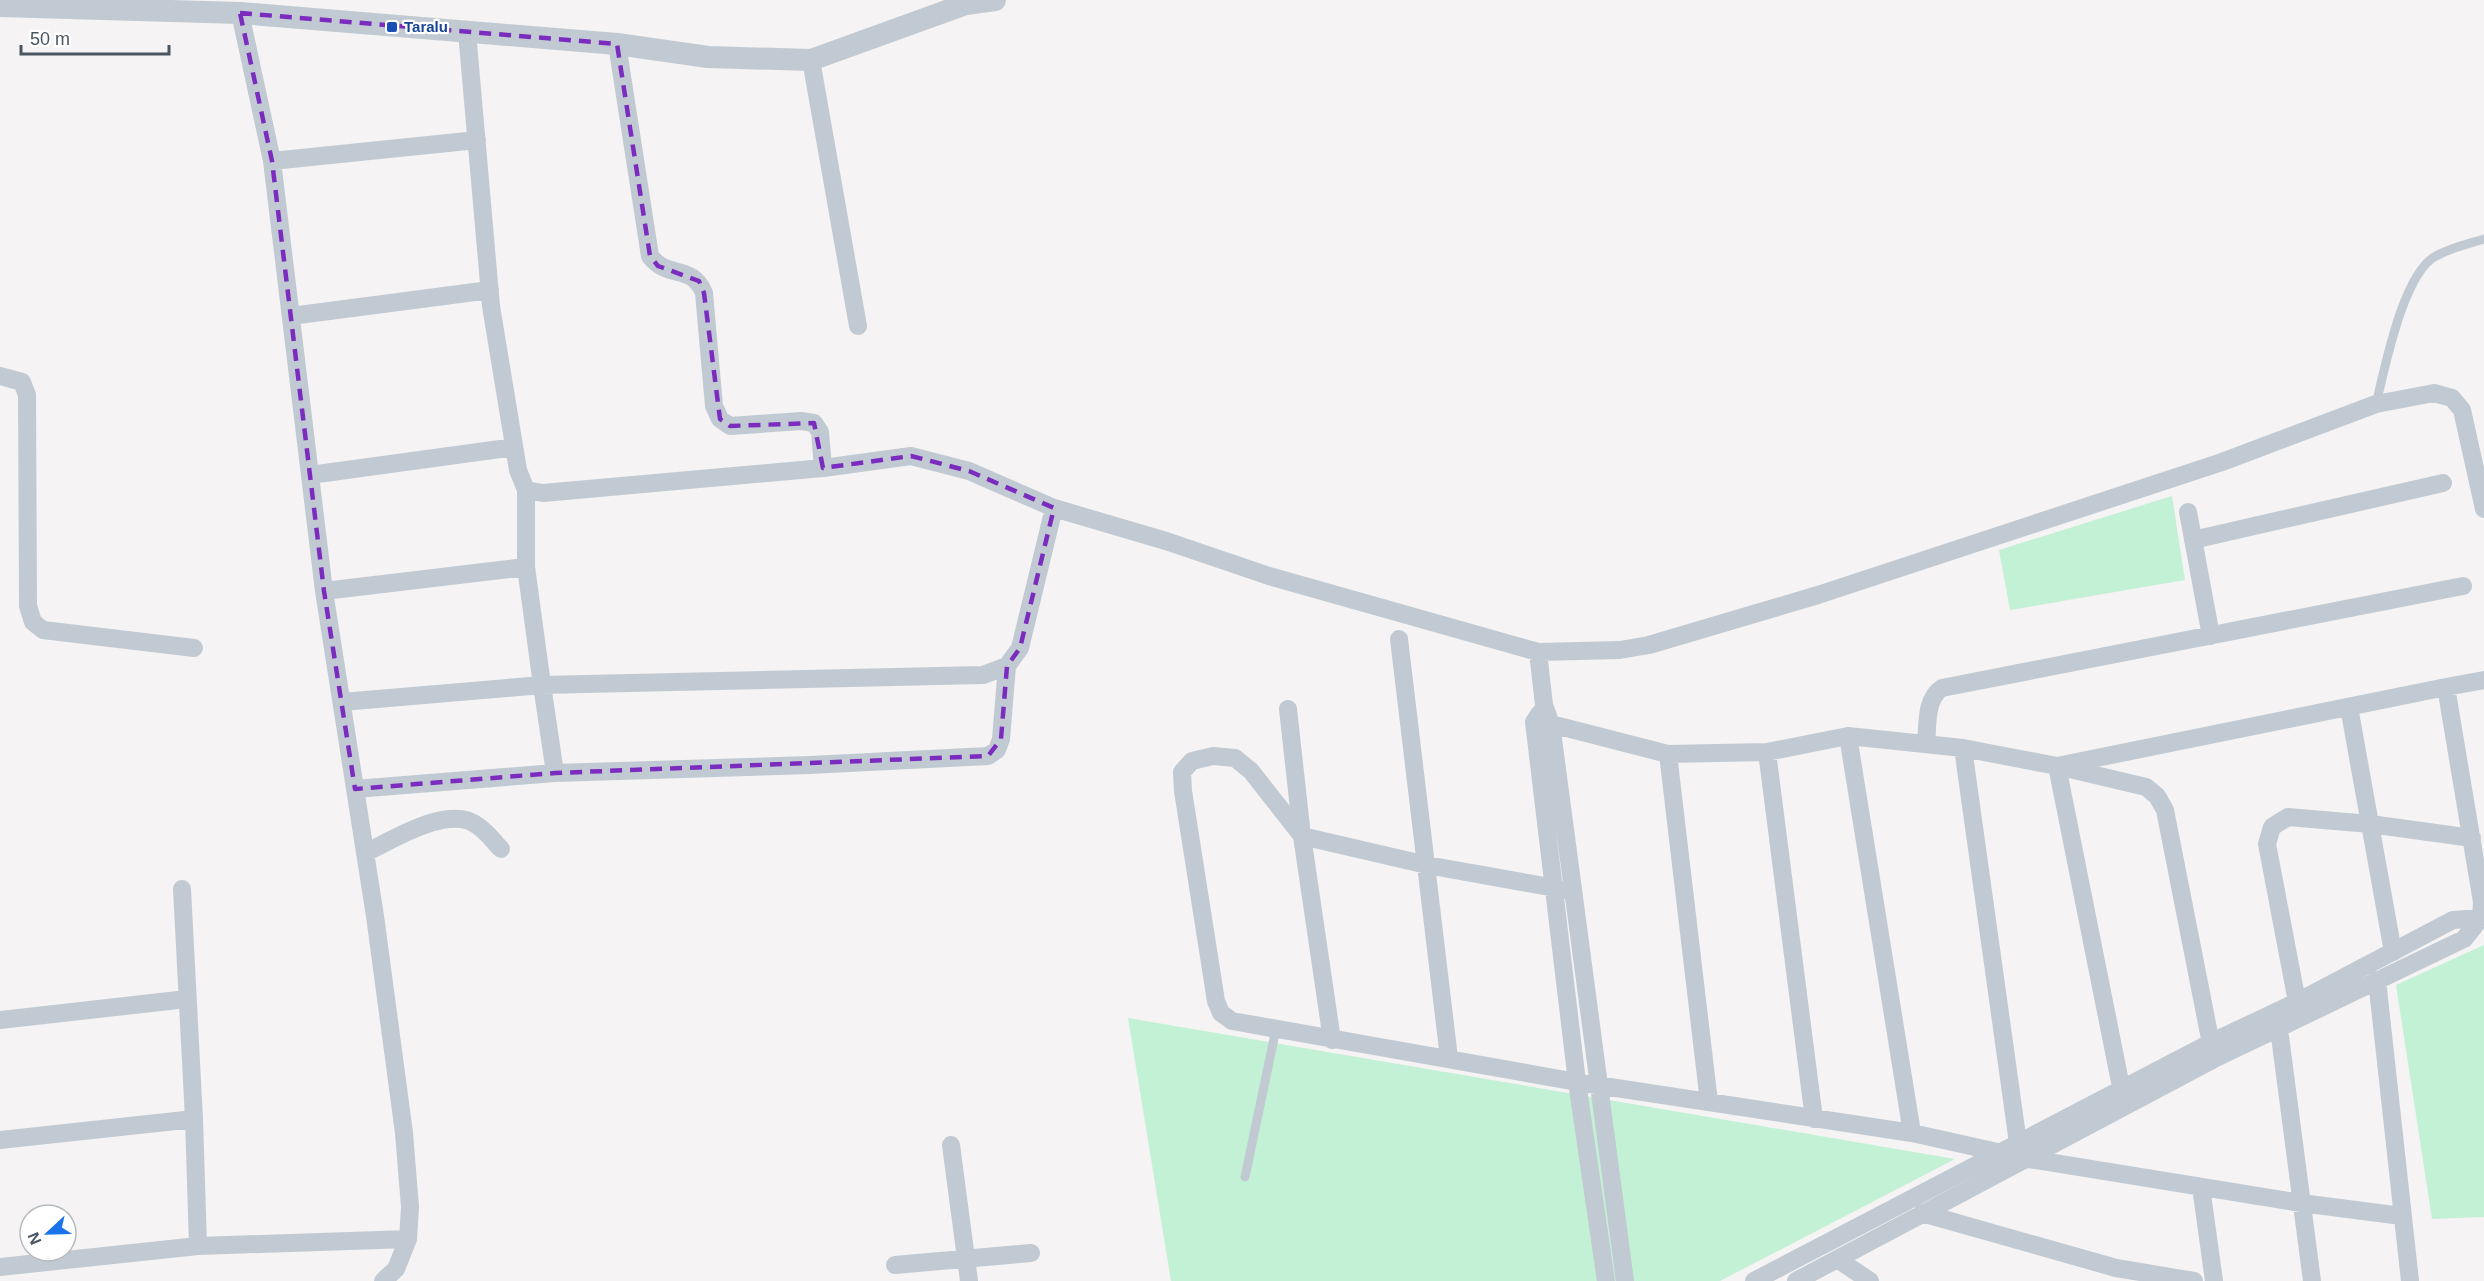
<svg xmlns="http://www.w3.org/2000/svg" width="2484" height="1281" viewBox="0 0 2484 1281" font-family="Helvetica,sans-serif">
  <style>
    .green { fill: #c3f1d5 }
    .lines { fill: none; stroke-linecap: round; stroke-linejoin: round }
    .service { stroke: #c1cad2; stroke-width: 9 }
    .minor { stroke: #c1cad2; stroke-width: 18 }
    .tertiary { stroke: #c1cad2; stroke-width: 22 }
    .marked { fill: none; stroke: #7b2cbf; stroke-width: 4.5; stroke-dasharray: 12 8; stroke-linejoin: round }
    .transit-dot { fill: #1a4fb4; stroke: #fff; stroke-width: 2 }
    .labels { text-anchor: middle; stroke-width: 4.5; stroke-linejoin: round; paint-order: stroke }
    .transit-label { font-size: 15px; font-weight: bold; fill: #164399; stroke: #fff; text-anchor: start }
  </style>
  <rect width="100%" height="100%" fill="#f5f3f3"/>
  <!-- green -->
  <path class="green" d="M2172,496L2185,580L2010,610L1999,550Z
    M2484,945V1217L2432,1219L2396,985Z
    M1128,1018L1955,1159L1720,1281H1171Z"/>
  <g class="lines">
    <!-- service -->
    <path class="service" d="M2376,404C2385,368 2403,273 2436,256C2450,248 2468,244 2484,239
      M1245,1177L1276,1029"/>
    <!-- minor -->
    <path class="minor" d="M240,13L272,161L324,591L375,916L404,1133L410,1207L408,1239L396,1269L383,1281
      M467,32L491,306L518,470L526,490V567L542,685L983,675L1007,666L1020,648L1054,508
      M617,44L650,256C668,280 692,263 704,293L714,406L720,419L730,426L801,421L814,423L820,432L823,468
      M811,60L858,326
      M272,161L477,140
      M291,316L490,290
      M0,376L22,382L27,395L28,606L33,622L43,630L194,648
      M310,475L514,447
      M526,490L543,493L823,468L911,456L969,471L1054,508L1166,541L1269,576L1538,652L1620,650L1649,645L1818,595L2222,462L2376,404L2434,393L2452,398L2462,410L2484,509
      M2188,512L2211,636
      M2193,540L2443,483
      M324,591L526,567
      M1399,639L1449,1058
      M1538,652L1544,705L1551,724L1625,1281
      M342,702L542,685L555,773
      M2349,707L2393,952
      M1288,709L1302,836L1332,1040
      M1540,713L1534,722L1577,1082L1606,1281
      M1534,722L1551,724L1668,754L1767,752L1848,736L1963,748L2057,766L2446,687
      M1848,736L1912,1133
      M1926,744C1928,725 1925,699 1942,688L2463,586
      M1963,748L2018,1143
      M1767,752L1814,1119
      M1668,754L1709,1102
      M355,789L555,773L810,765L988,756L997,750L1001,739L1007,666
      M365,853C393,840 450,803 478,826C487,832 494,842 501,849
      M182,889L194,1119L198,1246
      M1572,891L1427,865L1302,836L1251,771L1235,758L1213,756L1192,761L1182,772L1183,791L1216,1001L1221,1013L1232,1021L1577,1082L1912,1133L2029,1159L2301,1203L2402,1216
      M2377,980L2410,1281
      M2297,1002L2267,844L2272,827L2288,817L2370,824L2472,838
      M0,1020L187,999
      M2279,1029L2312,1281
      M2124,1102L2057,766L2146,787L2157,796L2165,810L2213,1054
      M0,1140L194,1119
      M951,1145L969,1281
      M2201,1187L2214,1281
      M1922,1213L2116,1268L2194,1281
      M1837,1259L1870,1281
      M895,1265L1031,1253
      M0,1267L198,1246L408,1239
      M1754,1281L2210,1043L2297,1002L2453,920L2481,918
      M1796,1281L2214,1059L2464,939L2481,918L2482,902L2446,687L2484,680"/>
    <!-- tertiary -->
    <path class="tertiary" d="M0,6L240,13L617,44L708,57L811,60L966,4L995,0"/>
  </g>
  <!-- marked area -->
  <path class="marked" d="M240,13L617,44L650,256L658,266L699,281L704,293L720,419L730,426L814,423L823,468L911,456L969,471L1054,508L1020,648L1007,666L1001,739L988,756L555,773L355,789L324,591L272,161Z"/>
  <!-- markers -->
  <rect class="transit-dot" x="386" y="21" width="12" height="12" rx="3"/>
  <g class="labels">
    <!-- transit labels -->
    <g class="transit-label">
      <text x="404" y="32">Taralu</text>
    </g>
  </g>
  <!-- north arrow -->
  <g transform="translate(48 1233) rotate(248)"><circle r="28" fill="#ffffff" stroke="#b7bbc0" stroke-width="1.5"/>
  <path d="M0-4.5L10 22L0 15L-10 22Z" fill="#1a73e8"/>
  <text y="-9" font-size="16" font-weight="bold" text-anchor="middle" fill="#4a5661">N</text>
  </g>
  <!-- scale -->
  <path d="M21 45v9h148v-9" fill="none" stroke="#4a5661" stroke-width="3"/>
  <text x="30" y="45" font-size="18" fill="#4a5661" stroke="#ffffff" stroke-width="4.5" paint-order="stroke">50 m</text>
</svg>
